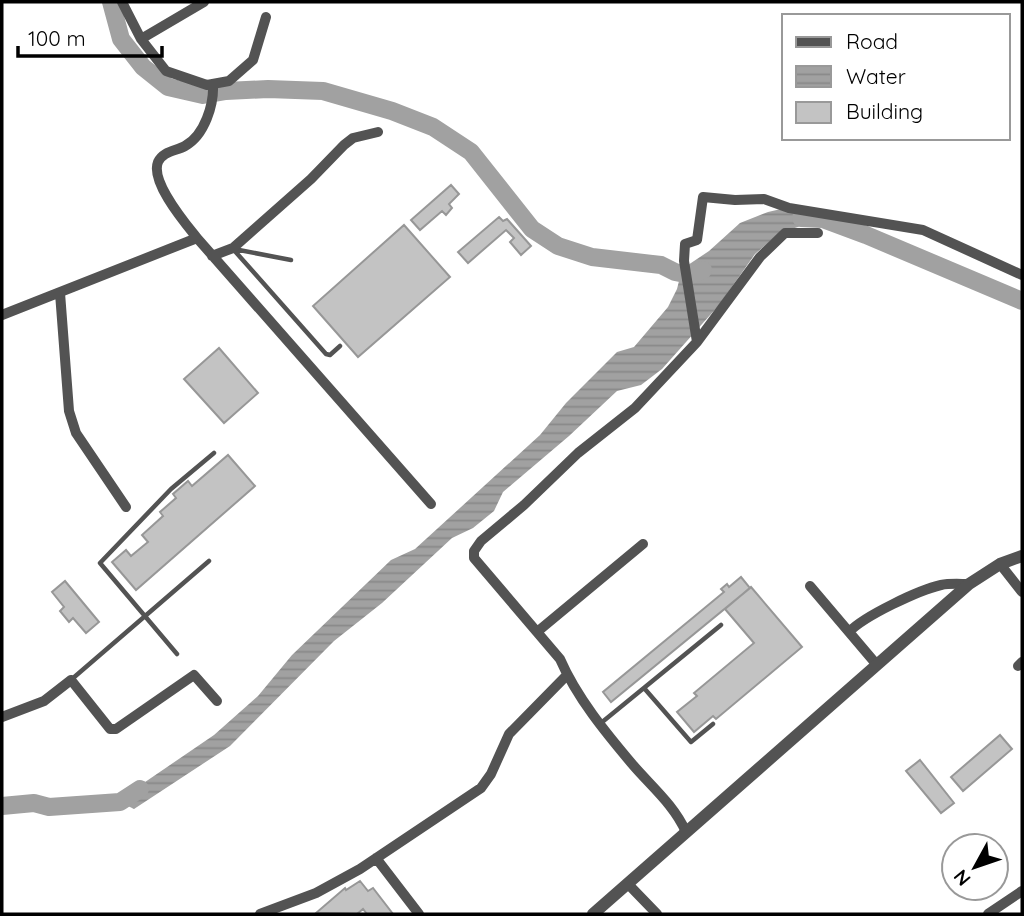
<svg xmlns="http://www.w3.org/2000/svg" width="1024" height="916" viewBox="0 0 1024 916" font-family="Quicksand,sans-serif">
  <style>
    .water { fill: url(#water-rules) }
    .lines { fill: none; stroke-linecap: round; stroke-linejoin: round }
    .river { stroke: #a1a1a1; stroke-width: 18 }
    .building { fill: #c3c3c3; stroke: #979797; stroke-width: 2 }
    .service { stroke: #535353; stroke-width: 4.5 }
    .minor { stroke: #535353; stroke-width: 10 }
    .tertiary { stroke: #535353; stroke-width: 12 }
  </style>
  <defs>
    <pattern id="water-rules" width="6" height="5" patternUnits="userSpaceOnUse" patternTransform="scale(1.75)"><rect width="6" height="5" fill="#a1a1a1"/><path d="M0 2.5h6" fill="none" stroke="#898989"/></pattern>
  </defs>
  <rect width="100%" height="100%" fill="#fff"/>
  <!-- water -->
  <path class="water" d="M781,209L823,219L779,233L755,254L719,305L662,369L641,385L617,391L569,436L503,492L494,511L473,528L452,538L382,603L334,641L230,746L134,809L120,802L129,793L214,735L258,696L292,655L391,560L415,549L540,435L566,403L617,352L634,347L668,307L677,289L682,269L709,251L740,223L768,212Z"/>
  <g class="lines">
    <!-- river -->
    <path class="river" d="M111,2L121,39L143,67L168,87L203,95L226,91L268,89L323,91L392,111L433,127L471,152L532,229L558,246L592,257L661,265L675,272L690,275L703,270
      M801,218L823,219L866,235L1022,301
      M2,806L34,803L49,807L120,802L140,789"/>
  </g>
  <!-- building -->
  <path class="building" d="M451,185L459,194L449,204L452,208L446,215L442,211L420,230L411,220Z
    M499,217L503,221L507,219L531,246L521,255L510,242L514,238L506,230L468,263L458,252Z
    M404,225L450,277L358,357L313,306Z
    M219,348L258,393L224,423L184,379Z
    M228,455L255,486L136,590L112,562L126,550L131,556L148,542L142,535L163,516L160,512L176,498L173,494L188,481L192,486Z
    M741,577L750,588L611,702L603,692L724,592L721,589L727,584L729,587Z
    M65,581L99,622L86,633L73,618L69,622L60,611L64,607L52,592Z
    M751,587L802,647L716,719L713,716L694,732L677,712L697,696L694,693L754,643L725,609Z
    M1000,735L1012,749L963,791L951,777Z
    M920,760L954,803L941,813L906,771Z
    M360,881L368,891L373,888L393,914H367L363,909L357,914L316,913L345,888L346,890Z"/>
  <g class="lines">
    <!-- service -->
    <path class="service" d="M233,249L326,354L330,355L340,346
      M234,249L291,260
      M177,654L100,563L171,489L214,453
      M72,679L209,561
      M644,688L691,742L713,724
      M601,723L721,625"/>
    <!-- minor -->
    <path class="minor" d="M122,2L141,39L166,71L207,85L229,81L253,60L266,17
      M141,39L204,2
      M213,84C214,104 205,135 185,146C176,151 163,151 158,162C150,182 185,223 197,238L431,504
      M818,233H785L760,257L697,342L684,261L685,244L697,240L703,197L735,200L764,199L789,208L923,230L1022,275
      M212,256L233,248L311,179L344,145L353,138L378,132
      M60,293L69,411L76,433L126,507
      M2,315L197,238
      M1000,564L1022,592
      M810,586L877,665
      M537,632L643,544
      M849,632C864,616 919,590 941,585C950,583 960,584 969,584
      M1018,666L1022,662
      M2,717L44,701L71,680L110,729H116L194,675L217,701
      M686,832C674,805 652,787 633,765C606,733 577,698 560,659L474,558V551L481,541L524,505L578,453L635,408L697,342
      M376,858L419,914
      M628,884L657,914
      M260,914L316,893L360,869L481,788L491,774L509,734L567,675
      M988,914L1022,891"/>
    <!-- tertiary -->
    <path class="tertiary" d="M593,914L969,584L1000,564L1022,556"/>
  </g>
  <!-- border -->
  <rect width="1024" height="916" fill="none" stroke="#000000" stroke-width="7"/>
  <!-- legend -->
  <rect x="782" y="14" width="228" height="126" fill="#ffffff" stroke="#999999" stroke-width="2"/>
  <rect x="796" y="37" width="35" height="10" fill="#535353" stroke="#999999" stroke-width="2"/>
  <text x="846" y="49" font-size="21" fill="#000000">Road</text>
  <rect x="796" y="66" width="35" height="21" fill="url(#water-rules)" stroke="#999999" stroke-width="2"/>
  <text x="846" y="84" font-size="21" fill="#000000">Water</text>
  <rect x="796" y="102" width="35" height="21" fill="#c3c3c3" stroke="#999999" stroke-width="2"/>
  <text x="846" y="119" font-size="21" fill="#000000">Building</text>
  <!-- north arrow -->
  <g transform="translate(975 867) rotate(230)"><circle r="33" fill="#ffffff" stroke="#999999" stroke-width="2"/>
  <path d="M0-5L12 26L0 18L-12 26Z" fill="#000000"/>
  <text y="-10" font-size="19" font-weight="bold" text-anchor="middle" fill="#000000">N</text>
  </g>
  <!-- scale -->
  <path d="M18 46v10h144v-10" fill="none" stroke="#000000" stroke-width="3.5"/>
  <text x="28" y="46" font-size="21" fill="#000000" stroke="#ffffff" stroke-width="5" paint-order="stroke">100 m</text>
</svg>
